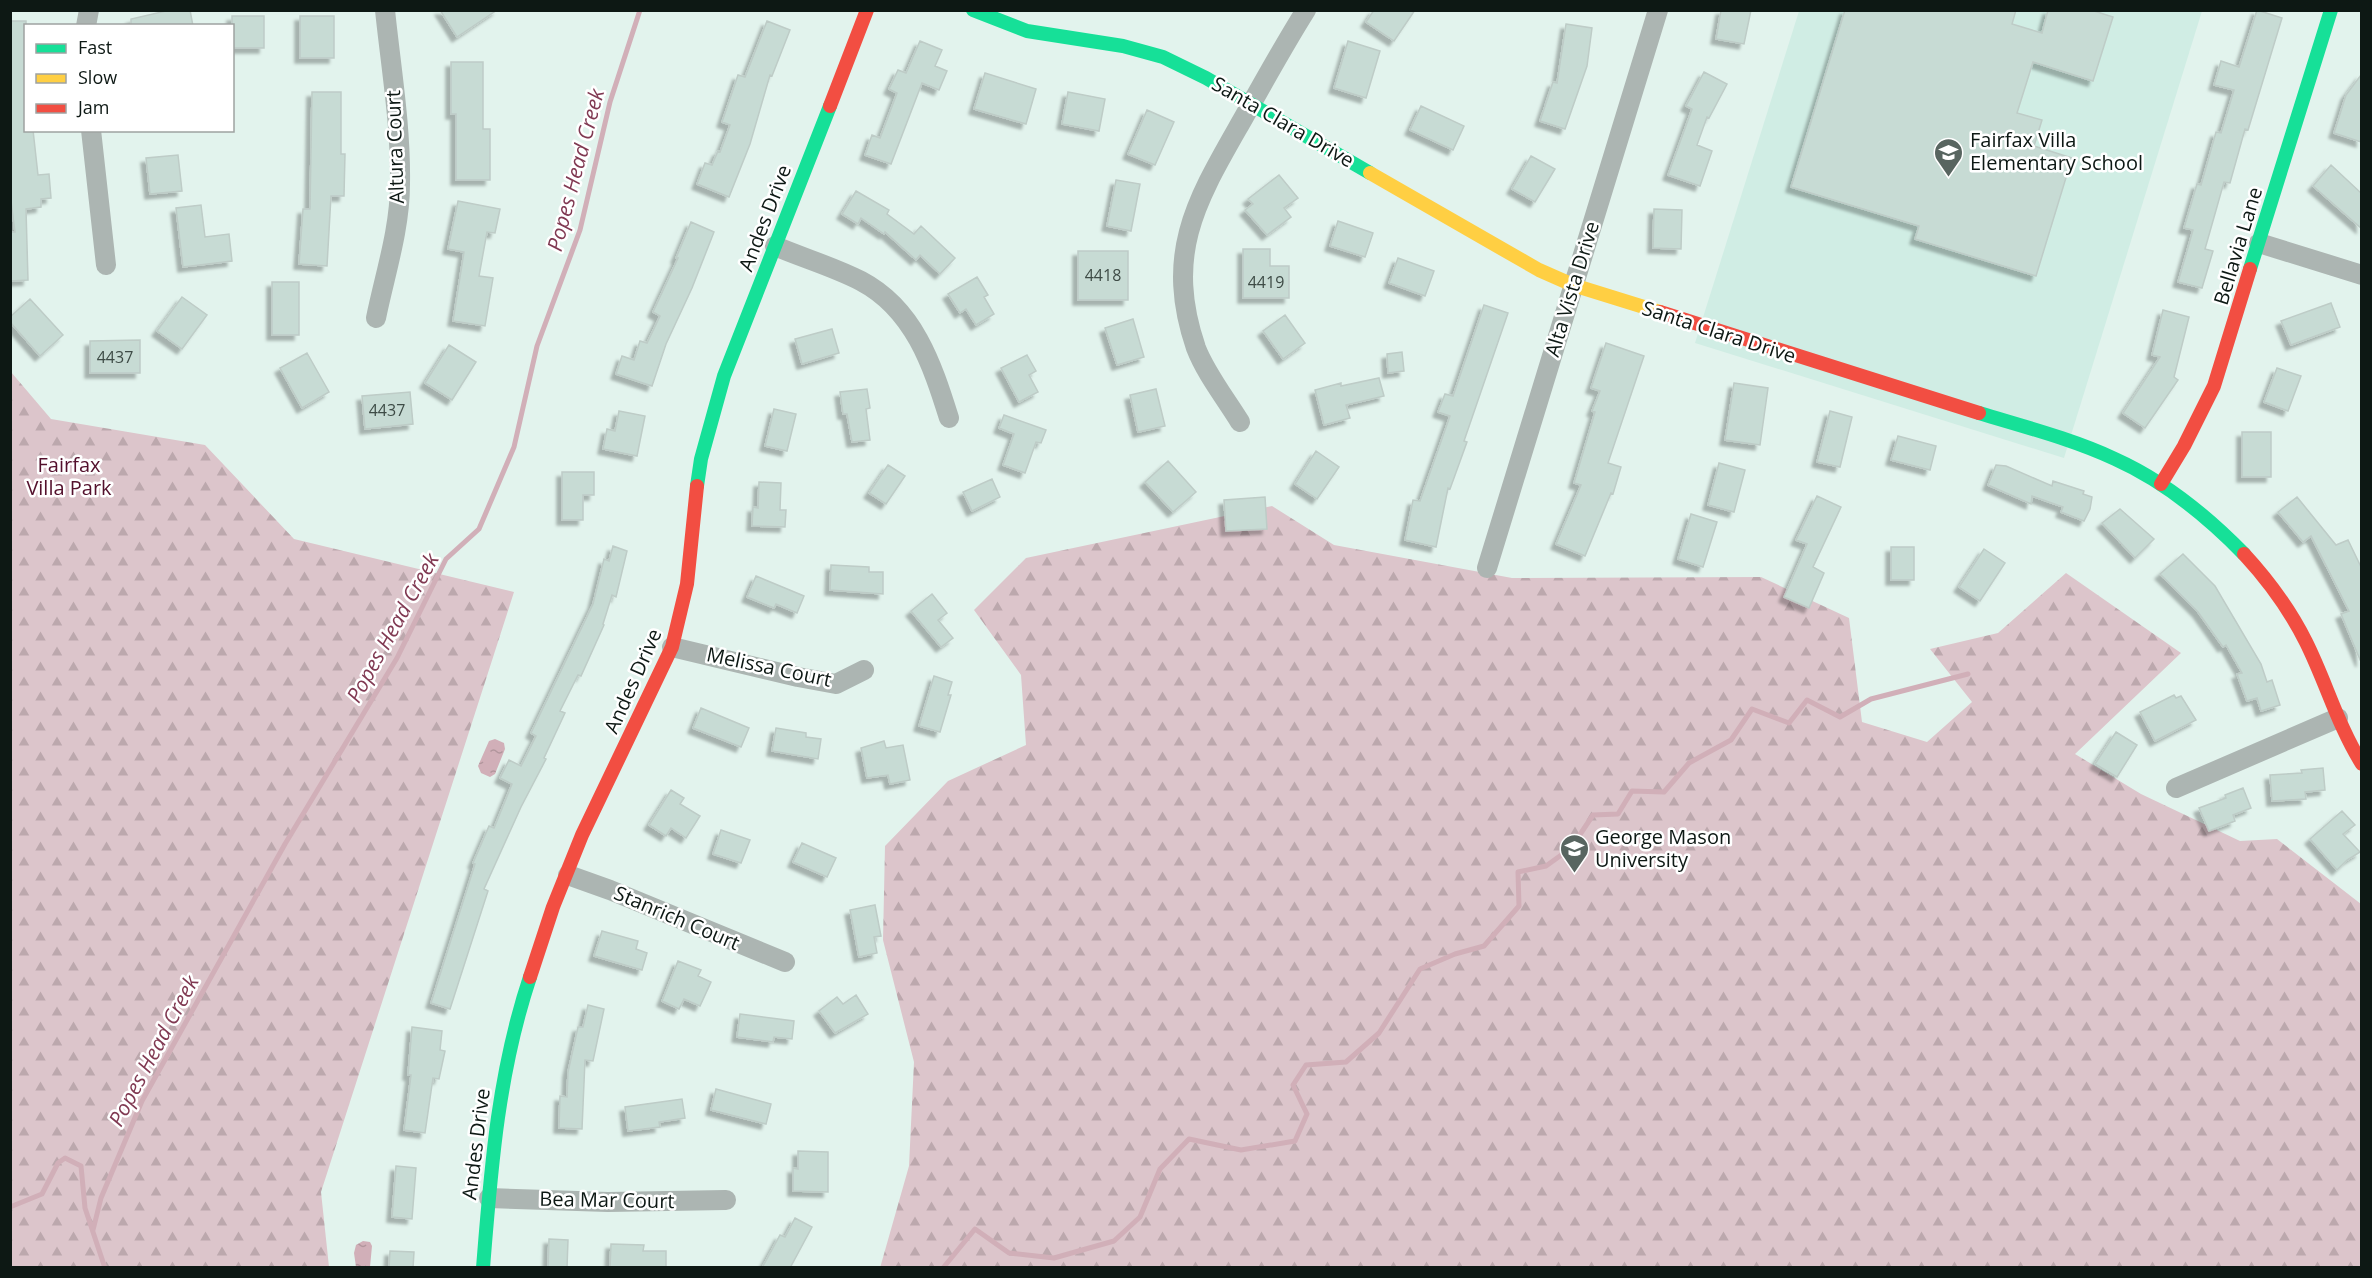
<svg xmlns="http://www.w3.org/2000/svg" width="2372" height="1278" viewBox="0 0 2372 1278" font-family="'Open Sans',sans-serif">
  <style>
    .built { fill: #d0ede4 }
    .forest { fill: url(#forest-firs) }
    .water { fill: url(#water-ripples) }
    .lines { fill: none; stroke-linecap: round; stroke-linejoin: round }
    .stream { stroke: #d1afb8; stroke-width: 5 }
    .building { fill: #c7dbd4; stroke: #beccc7; stroke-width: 1.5; filter: url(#shadow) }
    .street { stroke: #acb5b2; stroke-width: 20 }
    .fast { stroke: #16e098; stroke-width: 14 }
    .slow { stroke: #ffcf43; stroke-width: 14 }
    .jam { stroke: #f24e42; stroke-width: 14 }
    .labels { text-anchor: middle; stroke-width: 5; stroke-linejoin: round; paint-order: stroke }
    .number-label { font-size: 16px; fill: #3e4b46 }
    .street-label { font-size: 20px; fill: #0d1814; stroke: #fff }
    .poi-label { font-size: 20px; fill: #0d1814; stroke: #fff; text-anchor: start }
    .park-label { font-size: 20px; fill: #53102c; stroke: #fff }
    .water-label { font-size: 21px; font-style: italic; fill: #803952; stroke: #fff }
  </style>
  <defs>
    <pattern id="forest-firs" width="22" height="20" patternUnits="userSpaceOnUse" patternTransform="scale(1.5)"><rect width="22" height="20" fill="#dcc5cb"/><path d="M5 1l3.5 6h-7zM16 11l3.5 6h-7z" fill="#bca8ad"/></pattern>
    <pattern id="water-ripples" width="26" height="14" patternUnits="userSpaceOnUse" patternTransform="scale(1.5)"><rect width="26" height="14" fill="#d1afb8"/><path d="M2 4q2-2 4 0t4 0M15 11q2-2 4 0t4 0" fill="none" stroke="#b2969d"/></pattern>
    <filter id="shadow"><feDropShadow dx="-5" dy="5" stdDeviation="1.5" flood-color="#0004"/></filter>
  </defs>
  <rect width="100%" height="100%" fill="#e2f3ed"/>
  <!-- built -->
  <path class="built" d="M1799,11H2202L2064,458L1695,343Z"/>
  <!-- forest -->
  <path class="forest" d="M11,372L51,419L205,445L294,539L514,592L321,1192L329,1267H11Z
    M1272,506L1334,545L1512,578L1761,577L1849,618L1862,722L1927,742L1972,702L1930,649L1998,633L2066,573L2181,653L2075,754L2141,794L2240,841L2277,839L2361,904V1267L880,1268L909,1166L914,1062L883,940L885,846L948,781L1026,745L1021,675L974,610L1026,558Z"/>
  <!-- water -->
  <path class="water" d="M495,739L504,743L505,749L495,774L490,777L481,773L478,766L489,741Z
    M363,1241L370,1242L372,1246L370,1267H356L354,1253L356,1245Z"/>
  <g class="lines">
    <!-- stream -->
    <path class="stream" d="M10,1207L42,1194L58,1163L65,1158L81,1166L85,1208L105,1268
      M93,1230L101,1198L142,1101L285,844L397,658L446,559L479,529L514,447L537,346L580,230L610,102L640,10
      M943,1268L975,1229L1009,1253L1054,1258L1114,1241L1140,1217L1160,1169L1189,1139L1241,1150L1295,1141L1307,1114L1293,1085L1306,1065L1346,1062L1379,1033L1420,969L1455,954L1484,946L1519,906L1518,872L1546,866L1571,848L1593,815L1618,814L1632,791L1664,792L1689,763L1731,740L1752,709L1789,723L1807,700L1840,717L1871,699L1968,674"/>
  </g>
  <!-- building -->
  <path class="building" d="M170,10H190L193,26H131V19Z
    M440,10H497L457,37Z
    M1374,10H1415L1394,41L1366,22Z
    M1721,10H1751L1744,44L1716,39Z
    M1845,10H2016L2012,24L2042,33L2048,10H2091L2113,17L2093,81L2033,62L2017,113L2042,120L2034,146L2072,158L2036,276L1915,239L1919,226L1791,187Z
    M2257,10L2282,18L2248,130L2245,129L2230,183L2224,182L2205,249L2213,251L2202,288L2178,282L2193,230L2184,228L2197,184L2201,185L2216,132L2221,133L2234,90L2214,85L2221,61L2239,67Z
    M232,16H264V48H232Z
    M300,16H334V58H300Z
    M10,21H26V130H33L38,175L49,174L51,198L41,199V207L26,209L28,280L10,281V232H15L10,193Z
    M767,21L790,30L772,76L770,75L750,144L729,197L697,184L705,163L712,165L718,151L720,152L730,125L722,122L738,75L745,77Z
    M1566,24L1592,28L1587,66L1565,129L1540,121L1553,82L1557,83Z
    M920,41L942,50L935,66L947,71L939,90L922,83L891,164L865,155L872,135L880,138L897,93L889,89L898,70L906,73Z
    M1348,41L1380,51L1366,98L1334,88Z
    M451,62H483V129H490V180H456V114H451Z
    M1704,72L1727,84L1709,118L1707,117L1697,145L1712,151L1700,186L1668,175L1692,109L1686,106Z
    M985,73L1036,89L1026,124L974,109Z
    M2361,75V142L2334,133L2346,95Z
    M312,92H341V154H345L344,196H331L327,266L299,264L303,209H310Z
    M1068,92L1105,99L1099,131L1062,124Z
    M1421,106L1464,126L1453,150L1410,130Z
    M1147,110L1174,122L1155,165L1128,154Z
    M178,155L182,191L150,194L146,158Z
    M1531,156L1555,169L1535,202L1512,189Z
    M2331,165L2361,193V228L2313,186Z
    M1279,175L1298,198L1284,208L1291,217L1267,235L1245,210L1253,204L1248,199Z
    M1116,180L1140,184L1131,231L1107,226Z
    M856,191L889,210L887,214L914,234L921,226L955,258L940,274L920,255L916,260L885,232L884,234L861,218L858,224L842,214Z
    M458,201L500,209L495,233L487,232L479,276L493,278L485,326L453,321L464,252L448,249Z
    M201,205L205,237L229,234L232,261L183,267L176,208Z
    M1654,209L1682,210L1681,249L1653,248Z
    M1338,221L1373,233L1365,257L1330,246Z
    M691,222L714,232L692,288L666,344L652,386L616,374L622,356L634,360L640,341L647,343L660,316L653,312L678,258H676Z
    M1243,249H1270V266H1289V298H1243Z
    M1078,251H1128V300H1078Z
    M1398,258L1434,271L1425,296L1389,283Z
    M977,277L988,295L984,297L994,314L976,325L966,309L960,313L948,294Z
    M272,282H299V335H272Z
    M182,297L207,315L182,349L157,331Z
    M30,299L63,335L40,356L10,322V317Z
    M2331,303L2340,327L2291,345L2281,321Z
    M1484,305L1508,313L1464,441L1467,442L1450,489L1448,488L1436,547L1405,540L1413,500L1420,501L1450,416L1438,412L1445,394L1453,396Z
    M2163,310L2189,317L2174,377L2178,380L2145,428L2123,413L2160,357L2152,355Z
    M1285,315L1305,343L1283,359L1263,331Z
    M1133,319L1144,357L1117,365L1105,328Z
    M832,329L839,353L802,364L795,339Z
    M140,340V373H90V341Z
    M1606,343L1644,356L1608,463L1621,467L1613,494L1611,493L1585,556L1556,544L1581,485L1574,483L1595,412L1592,411L1600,391L1591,388Z
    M449,345L476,362L452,400L425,383Z
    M1402,352L1404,371L1388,373L1387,354Z
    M307,353L329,392L302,408L280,368Z
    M1027,355L1036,371L1029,375L1038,392L1019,402L1001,368Z
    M2277,368L2301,376L2288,411L2264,402Z
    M1379,378L1384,396L1346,405L1350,418L1324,425L1315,390L1341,383V386Z
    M1734,383L1768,388L1760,445L1725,440Z
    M867,389L870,408L866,409L870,440L852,442L847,414H843L840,392Z
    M1156,389L1165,426L1138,432L1130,395Z
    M410,392L413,424L365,429L362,396Z
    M774,409L796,414L787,451L765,446Z
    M619,411L645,416L637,456L603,449L607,429L615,431Z
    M1830,411L1852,417L1840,467L1817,462Z
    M1004,415L1046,430L1041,443L1036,442L1025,473L1003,465L1014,434L999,428Z
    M2242,432H2271V477H2242Z
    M1898,436L1936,446L1930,470L1891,460Z
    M1316,451L1339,467L1317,499L1295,484Z
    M1168,461L1196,492L1173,512L1145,482Z
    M1719,463L1745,470L1734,512L1708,505Z
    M888,465L905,476L886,504L869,493Z
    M1996,465L2006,466L2052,486L2053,481L2084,491L2083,494L2092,497L2090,509L2084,521L2061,512L2063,507L2032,496L2031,504L1988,485Z
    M562,472H594V495H583V520H562Z
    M992,479L1000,497L972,511L963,492Z
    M759,482L781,483L780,510H786L785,527L752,526L753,507L758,508Z
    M1817,496L1841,507L1813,567L1824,573L1809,608L1784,597L1807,544L1796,540Z
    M1265,497L1267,529L1226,531L1224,500Z
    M2297,497L2336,545L2348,540L2361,567V662L2341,614L2349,611L2311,536L2303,542L2278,512Z
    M2120,509L2154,539L2135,558L2102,523Z
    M1691,514L1717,522L1703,567L1678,559Z
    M613,546L627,551L616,597L612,595L603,624L604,625L581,676L578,675L560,711L565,713L544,758L546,759L521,807L484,889L488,891L450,1009L431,1003L475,864L473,863L489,826L494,828L512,784L500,778L509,760L521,766L536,736L531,733L593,604L604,559L609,561Z
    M1891,547H1914V580H1891Z
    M1984,549L2005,563L1980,601L1959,587Z
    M2183,554L2215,586L2261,664L2267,682L2272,680L2280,705L2261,711L2257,698L2247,701L2237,674L2242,673L2226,645L2223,647L2198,612L2160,574Z
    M831,565L869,567V572H883V594L830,590Z
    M756,576L804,596L797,613L776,604L774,608L747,597Z
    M932,594L947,613L938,620L953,638L941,647L911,611Z
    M934,676L952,682L948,695H951L940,732L919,726Z
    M2174,695L2176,698L2181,696L2196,720L2155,741L2140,712Z
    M701,708L749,728L741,747L693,728Z
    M776,728L806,733V737L821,739L818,759L772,751Z
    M2116,732L2137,745L2117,777L2095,764Z
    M884,741L886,748L903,745L910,780L890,784L888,775L867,778L861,748Z
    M2323,768L2325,790L2305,792L2306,799L2272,801L2270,775L2302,773L2301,770Z
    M2243,788L2251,808L2233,815L2235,821L2209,831L2199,808L2226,798L2225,795Z
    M671,790L684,798L680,804L700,816L686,838L671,828L666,836L649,825Z
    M2342,811L2355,825L2343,834L2360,852L2347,860L2337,870L2310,839Z
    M721,830L750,840L741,863L713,854Z
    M802,843L836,858L827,877L793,862Z
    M875,905L881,936L874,937L877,953L859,957L850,910Z
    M602,931L638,941L636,949L647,953L642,970L594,956Z
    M678,961L701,970L698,976L711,982L700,1006L684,999L679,1009L662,1001Z
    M856,995L868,1014L835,1033L819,1011L837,997L843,1004Z
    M588,1005L604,1009L593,1061L585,1060L582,1129L559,1128L560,1096L567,1097L568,1072L578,1027H583Z
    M740,1014L794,1021L792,1039L774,1037L773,1042L737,1037Z
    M412,1027L442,1031L440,1050L445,1051L439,1079L433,1078L425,1133L404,1130L411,1075H408Z
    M716,1089L771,1104L766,1124L711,1110Z
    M682,1099L685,1118L659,1122L660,1127L628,1131L625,1107Z
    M798,1151L828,1152V1192L793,1191V1168L798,1169Z
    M396,1166L416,1168L412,1219L392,1217Z
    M795,1218L812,1227L790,1268H762L780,1235L785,1237Z
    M549,1239L568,1240L567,1268H548Z
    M611,1244L644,1245L643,1251H666V1268H610Z
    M390,1251L414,1252L413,1268H389Z"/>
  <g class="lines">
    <!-- street -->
    <path class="street" d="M86,26L89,10
      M91,130L106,265
      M2259,243L2362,275
      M775,246C803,258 834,267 861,281C914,309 932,364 949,418
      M376,318C385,274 400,229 400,184C401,126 391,68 385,10
      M1240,422C1226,399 1206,374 1196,348C1163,251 1198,198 1244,117C1264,81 1284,45 1306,10
      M1487,568L1658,10
      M672,647L798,677L836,684L864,670
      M2176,788L2338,718
      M568,875L610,890L785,962
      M489,1198L608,1202L726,1200"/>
    <!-- fast -->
    <path class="fast" d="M973,10L1027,31L1123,46L1163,57L1206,78L1370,173
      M2250,269L2331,10
      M1979,413C2025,427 2072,439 2115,459C2164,481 2207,516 2244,554
      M697,486L701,459L724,376L830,106
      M483,1268C491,1168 498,1073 530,977"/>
    <!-- slow -->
    <path class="slow" d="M1370,173L1539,270L1573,285L1660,312"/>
    <!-- jam -->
    <path class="jam" d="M830,106L867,10
      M1660,312L1979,413
      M2161,484L2184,446L2214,386L2250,269
      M2244,554C2268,580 2290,610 2306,642C2326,682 2338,726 2362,764
      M530,977L553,907L582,835L672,647L687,584L697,486"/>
  </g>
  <!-- icons -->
  <defs>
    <symbol id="school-pin" viewBox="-11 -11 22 30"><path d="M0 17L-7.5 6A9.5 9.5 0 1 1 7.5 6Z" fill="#586560" stroke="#fff"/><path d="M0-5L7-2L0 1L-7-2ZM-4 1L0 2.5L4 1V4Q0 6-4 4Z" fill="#fff"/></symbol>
    <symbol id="university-pin" viewBox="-11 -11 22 30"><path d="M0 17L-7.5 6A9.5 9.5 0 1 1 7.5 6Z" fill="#586560" stroke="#fff"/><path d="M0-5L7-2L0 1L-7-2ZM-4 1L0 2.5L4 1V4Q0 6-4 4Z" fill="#fff"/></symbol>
  </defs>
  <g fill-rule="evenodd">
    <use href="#school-pin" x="1932" y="136" width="33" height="45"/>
    <use href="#university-pin" x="1558" y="832" width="33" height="45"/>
  </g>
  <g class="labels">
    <!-- number labels -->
    <g class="number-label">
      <text x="1103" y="281">4418</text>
      <text x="1266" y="288">4419</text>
      <text x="115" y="363">4437</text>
      <text x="387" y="416">4437</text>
    </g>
    <!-- street labels -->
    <g class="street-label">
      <text transform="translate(1283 122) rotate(30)" y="7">Santa Clara Drive</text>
      <text transform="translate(395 147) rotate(-92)" y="7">Altura Court</text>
      <text transform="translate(765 218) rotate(-69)" y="7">Andes Drive</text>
      <text transform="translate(2238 246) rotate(-73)" y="7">Bellavia Lane</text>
      <text transform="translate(1572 289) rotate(-73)" y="7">Alta Vista Drive</text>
      <text transform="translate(1719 332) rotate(18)" y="7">Santa Clara Drive</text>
      <text transform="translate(769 667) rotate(12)" y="7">Melissa Court</text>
      <text transform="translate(633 681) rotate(-66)" y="7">Andes Drive</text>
      <text transform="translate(677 918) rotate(23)" y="7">Stanrich Court</text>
      <text transform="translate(476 1144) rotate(-83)" y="7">Andes Drive</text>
      <text transform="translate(607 1200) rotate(1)" y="7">Bea Mar Court</text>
    </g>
    <!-- poi labels -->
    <g class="poi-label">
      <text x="1970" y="147">Fairfax Villa<tspan x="1970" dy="23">Elementary School</tspan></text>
      <text x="1595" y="844">George Mason<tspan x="1595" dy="23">University</tspan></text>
    </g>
    <!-- park labels -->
    <g class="park-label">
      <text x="69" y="472">Fairfax<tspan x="69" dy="23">Villa Park</tspan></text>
    </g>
    <!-- water labels -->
    <g class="water-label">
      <text transform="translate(576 170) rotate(-75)" y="7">Popes Head Creek</text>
      <text transform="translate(393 628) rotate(-61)" y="7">Popes Head Creek</text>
      <text transform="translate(154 1051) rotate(-62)" y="7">Popes Head Creek</text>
    </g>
  </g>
  <!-- border -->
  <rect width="2372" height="1278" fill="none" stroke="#0d1814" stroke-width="24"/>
  <!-- legend -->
  <rect x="24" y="24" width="210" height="108" fill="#ffffff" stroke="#9ea3a1" stroke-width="1.5"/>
  <rect x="36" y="44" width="30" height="9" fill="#16e098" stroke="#9ea3a1" stroke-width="1.5"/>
  <text x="78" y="54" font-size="18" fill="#0d1814">Fast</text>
  <rect x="36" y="74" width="30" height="9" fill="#ffcf43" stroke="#9ea3a1" stroke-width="1.5"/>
  <text x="78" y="84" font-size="18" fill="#0d1814">Slow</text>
  <rect x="36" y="104" width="30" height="9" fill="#f24e42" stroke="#9ea3a1" stroke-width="1.5"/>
  <text x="78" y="114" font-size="18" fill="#0d1814">Jam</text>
</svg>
